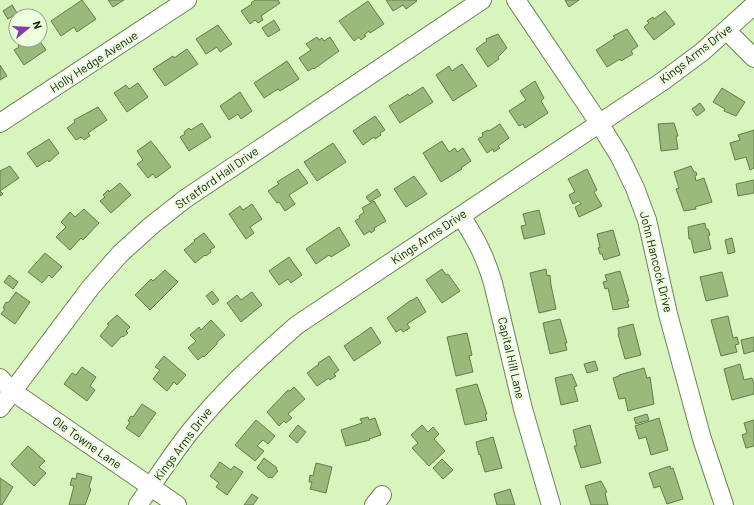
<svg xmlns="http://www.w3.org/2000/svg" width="754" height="505" viewBox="0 0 754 505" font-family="Barlow,sans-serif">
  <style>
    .building { fill: #99ba7a; stroke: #637c4b }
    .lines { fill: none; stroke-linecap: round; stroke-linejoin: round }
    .minor-casing { stroke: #6b8452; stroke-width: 20 }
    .minor { stroke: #fff; stroke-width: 18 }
    .labels { text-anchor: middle; stroke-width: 4; stroke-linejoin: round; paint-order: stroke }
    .street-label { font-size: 12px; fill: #141e0a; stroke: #ecfedd }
  </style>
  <rect width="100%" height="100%" fill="#d8f5be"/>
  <!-- building -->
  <path class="building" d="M82,0L96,19L77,32L74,27L61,36L51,21Z
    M108,0H124L113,7Z
    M255,0H278L280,3L261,16L263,20L258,23L255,20L250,24L241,11L252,4L251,3Z
    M386,0H416L417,1L406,9L403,5L393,11Z
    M565,0H579L569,7Z
    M368,1L384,24L370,33L369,31L364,35L366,36L361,40L359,37L354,41L339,21Z
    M12,5L17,13L8,19L3,11Z
    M665,11L675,24L654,40L644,27L649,23L647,21L653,17L654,19Z
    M274,20L280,30L268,37L262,28Z
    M218,25L232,44L220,52L217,47L206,54L196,39Z
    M627,29L638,46L631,51L633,54L621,61L620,59L607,67L596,50L615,38L613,36Z
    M498,34L507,48L498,57L499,59L488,67L476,49L487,41L486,39Z
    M317,37L319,40L322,38L324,41L330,37L339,51L314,69L313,68L308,71L299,58L311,50L306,44Z
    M29,40H39L46,50L24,65L14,50L19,47L18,45L24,41L25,43Z
    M187,49L198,64L165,86L153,69L173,56L174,58Z
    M287,61L299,79L280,91L278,89L264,98L254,83Z
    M462,64L477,86L453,101L436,75L449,66L452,71Z
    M0,65L7,76L0,80Z
    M535,81L544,98L541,101L548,113L525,128L523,124L519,126L509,111L526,100L520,91Z
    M138,83L148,97L127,112L114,93L126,85L129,89Z
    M423,87L433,102L400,123L389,106L408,94L409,96Z
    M722,88L745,102L736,116L724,111L725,109L713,102Z
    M240,92L252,111L241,119L238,114L229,120L220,106Z
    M700,103L705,110L697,116L692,109Z
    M98,107L107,120L88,133L90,136L84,140L81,137L76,140L67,128L75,122L74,120Z
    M375,116L385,130L380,133L381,135L375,139L374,137L363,145L353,131Z
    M202,123L211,137L189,151L180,137L185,134L184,132L189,128L191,130Z
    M674,123L678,136H676L678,149L661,151L658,124Z
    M500,124L509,138L498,146L500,148L494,152L493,149L487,153L478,139L483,136L482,133L488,130L489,131Z
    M754,130V168L750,170L746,157L735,160L730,143L740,140L738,135Z
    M49,139L59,153L49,162L48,160L37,167L27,153Z
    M151,141L171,167L156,178L153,174L148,178L137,164L143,160L137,151Z
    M442,141L449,152L455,148L457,152L463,148L471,161L461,168L462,169L441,182L423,153Z
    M333,143L346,162L317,181L304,162Z
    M10,166L19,178L0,191L3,194L0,196V171Z
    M691,166L694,172H696L697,175L695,176L696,181L704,178L712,202L695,207L696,209L684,211L676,189L679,188L674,172Z
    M298,169L308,183L289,195L295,204L285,211L279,202L277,203L268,191L279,184L277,182Z
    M587,169L597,190L594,192L602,206L579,217L575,207L581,204L579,201L573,204L569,195L575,192L568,179Z
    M414,176L427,194L406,207L394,189Z
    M754,180V193L738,196L736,184Z
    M120,183L131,195L111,213L100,201L105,197L103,195L108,190L109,192Z
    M377,189L381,195L370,202L366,197Z
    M374,201L386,221L374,228L375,230L371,233L370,231L364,235L355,221L360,218L359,216L364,212L362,208Z
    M252,204L262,219L250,227L254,233L246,239L229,214L240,206L243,210Z
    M84,209L99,223L83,240L81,238L70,250L56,237L66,227L61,222L70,212L75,217Z
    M539,210L545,234L524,239L521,226L526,225L523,214Z
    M705,223L706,229H708L710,235L708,236L711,249L694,253L691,239H689L688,227Z
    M339,227L350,245L331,257L329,255L316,264L306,249Z
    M613,230L620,255L604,260L602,254H600L598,248L600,247L597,234Z
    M204,233L215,247L210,250L211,252L206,256L205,255L195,263L184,250L195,241L194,240Z
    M732,238L735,252L728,254L725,240Z
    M45,253L62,267L52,278L49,275L42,283L28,272Z
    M289,257L302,275L291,283L288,279L279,285L269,271Z
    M442,269L446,275L448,274L460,291L442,303L426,280Z
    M546,269L547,276L550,275L551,285L556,309L539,313L530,273Z
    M165,270L178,282L150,310L135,295L151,279L153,281Z
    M620,271L629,301H627L629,307L613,310L608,288L605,289L603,282L607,281L605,275Z
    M722,272L728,296L706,301L700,277Z
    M9,275L18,282L13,289L4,282Z
    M212,291L219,300L213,305L206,296Z
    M16,292L30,302L15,324L1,314L5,309L3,308L6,302L8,303Z
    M252,292L262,305L241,322L227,303L237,295L241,300Z
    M417,297L426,312L407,324L410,328L403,332L401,329L396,332L387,318L411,300V301Z
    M117,315L130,327L126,331L128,333L123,337L122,336L112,347L100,336L109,325L107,324Z
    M728,316L733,338L737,337L739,344L735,345L737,352L721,356L711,320Z
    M560,319L567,343H565L567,350L550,354L543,323Z
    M211,320L225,335L217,342V344L204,357L203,356L198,360L188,348L196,341L190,335L199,327L201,330Z
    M633,324L641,355L625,359L618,334H619L618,328Z
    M371,327L381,343L354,361L344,346Z
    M467,333L472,355L469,356L473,372L456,376L447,337Z
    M754,337V351L744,354L741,340Z
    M164,356L186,375L177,385L174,382L167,391L153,379L160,370L155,367Z
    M329,356L339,370L334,374L336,376L330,380L329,378L317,386L307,373L319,364L318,363Z
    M595,361L598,370L587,373L584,364Z
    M740,364L744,380L752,378L754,384V394L732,400L724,369Z
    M82,367L96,377L90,386L95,390L87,401L64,384L72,373L76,375Z
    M644,368L647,378L650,377L654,404L628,411L625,398L619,399L613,378L619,376V375Z
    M572,374L577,386L574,387L578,401L561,405L555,378Z
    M477,384L487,414H485L487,420L465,425L456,389Z
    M294,387L305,399L288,414L292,418L286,423L284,421L279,426L267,412L288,390L290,391Z
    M142,404L156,413L139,437L126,428L130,422L128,421L131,416L133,417Z
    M647,414L649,420L636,424L634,418Z
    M368,417L369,420L375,418L381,435L369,439L370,440L346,446L341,430L362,423L360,419Z
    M659,418L668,450L651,455L646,437L639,439L635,426Z
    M256,420L275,436L268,444L263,440L257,446L264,451L255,461L235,445Z
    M754,420V446L746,448L742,435L747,433L744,423Z
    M298,425L306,432L297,443L289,436Z
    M422,425L428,432L433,427L439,434L434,439L445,451L429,466L412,448L418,443L411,435Z
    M590,425L601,463L581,468L574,446H577L573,430Z
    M493,437L502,468L485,472L480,454L479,455L476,442Z
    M28,446L45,461L39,467L46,473L34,486L11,464Z
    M264,458L277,468L276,469L278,471L272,478L270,477L269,478L257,468Z
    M442,459L453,470L443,479L433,468Z
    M220,462L231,470L234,466L243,472L227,495L216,487L219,483L210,476Z
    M316,463L332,467L326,493L310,489L312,482H309L310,475L313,476Z
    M670,466L671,469L673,468L683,499L667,504L660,486L654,488L649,473Z
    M77,473L92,477L89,487L91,489L85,505H69L74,486L70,485L72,478L76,479Z
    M0,478L13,487L2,505H0Z
    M601,481L607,492L605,493L608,505H591L585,486Z
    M510,489L515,505H497L494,494Z
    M252,494L258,498L253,505H244Z"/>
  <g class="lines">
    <defs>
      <path id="minor" d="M516,0L599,123L620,157L635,188L647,220L668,314L702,439L724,505
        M727,31L754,58
        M0,123L187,0
        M461,216C476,239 485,256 493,283L523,409L551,505
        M0,378L12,391L177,505
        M0,408L91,287L120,254L152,225L185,199L482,0
        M138,505C155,481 171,456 189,433C221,393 258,359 297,325L663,81L702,52L754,5
        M374,505L382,495"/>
    </defs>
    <!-- minor casing -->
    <use href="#minor" class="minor-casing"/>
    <!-- minor -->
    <use href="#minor" class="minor"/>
  </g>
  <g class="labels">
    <!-- street labels -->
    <g class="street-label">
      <text transform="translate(696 54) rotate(-38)" y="4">Kings Arms Drive</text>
      <text transform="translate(94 62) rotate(-33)" y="4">Holly Hedge Avenue</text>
      <text transform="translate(217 178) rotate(-35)" y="4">Stratford Hall Drive</text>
      <text transform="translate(429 237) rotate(-34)" y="4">Kings Arms Drive</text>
      <text transform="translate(656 262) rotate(76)" y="4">John Hancock Drive</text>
      <text transform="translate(511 358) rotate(77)" y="4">Capital Hill Lane</text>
      <text transform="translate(87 443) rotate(35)" y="4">Ole Towne Lane</text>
      <text transform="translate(183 444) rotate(-53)" y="4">Kings Arms Drive</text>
    </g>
  </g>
  <!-- north arrow -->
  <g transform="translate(28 28) rotate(72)"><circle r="19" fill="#ecfedd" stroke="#96a489"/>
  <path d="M0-3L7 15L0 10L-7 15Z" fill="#823aac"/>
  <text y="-6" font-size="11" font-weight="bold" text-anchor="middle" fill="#141e0a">N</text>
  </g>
</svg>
